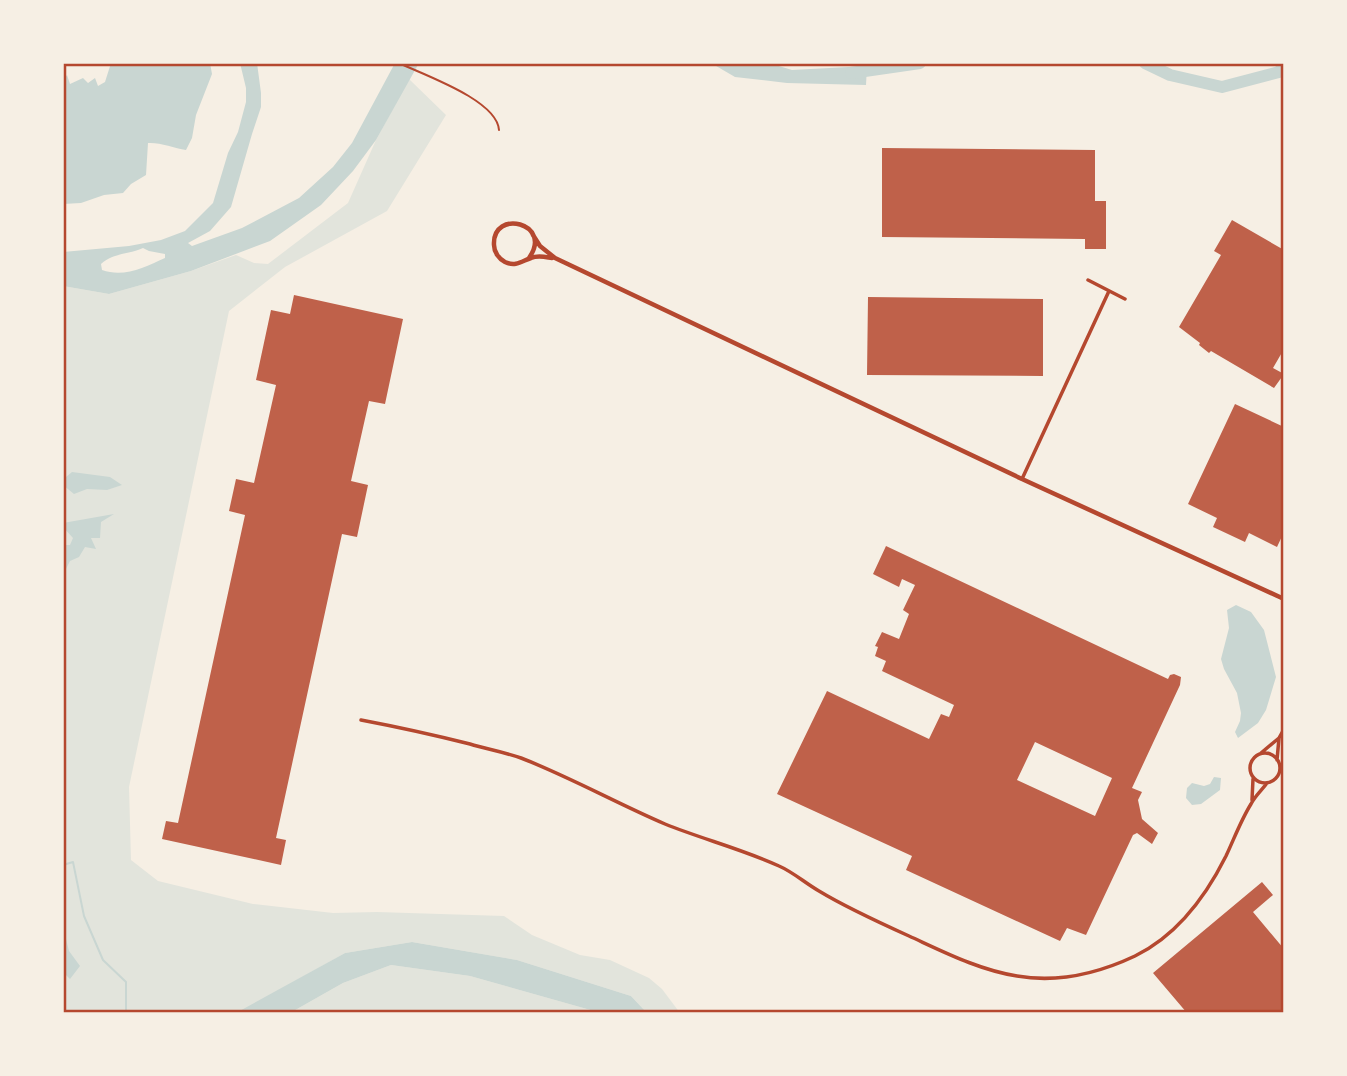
<svg xmlns="http://www.w3.org/2000/svg" width="1347" height="1076" viewBox="0 0 1347 1076" font-family="'Noto Sans',sans-serif">
  <style>
    .green { fill: #e2e4dc }
    .water { fill: #c9d6d2; fill-rule: evenodd }
    .lines { fill: none; stroke-linecap: round; stroke-linejoin: round }
    .stream { stroke: #c9d6d2; stroke-width: 2 }
    .river { stroke: #c9d6d2; stroke-width: 12 }
    .building { fill: #bf614a; fill-rule: evenodd }
    .service { stroke: #b5482f; stroke-width: 2 }
    .minor { stroke: #b5482f; stroke-width: 3.5 }
    .tertiary { stroke: #b5482f; stroke-width: 4.5 }
    .neatline { fill: none; stroke: #b5482f; stroke-width: 2.5 }
  </style>
  <rect width="100%" height="100%" fill="#f6efe4"/>
  <!-- green -->
  <path class="green" d="M409,79L446,115L387,211L285,267L229,311L129,787L131,860L158,881L253,904L333,913L377,912L504,916L532,935L580,955L610,960L649,978L662,989L680,1013H647L631,996L517,960L412,942L345,953L238,1013H63V286L109,294L191,271L236,255L254,263L268,264L348,203L376,140Z
    M391,965L470,976L601,1013H290L343,983Z"/>
  <!-- water -->
  <path class="water" d="M111,63H210L212,74L196,115L192,138L186,150C174,148 159,142 148,143L146,175L131,184L123,193L104,195L81,203L63,204V81L67,75L70,84L83,78L88,83L95,78L98,86L105,82Z
    M240,63H257L261,93V107L252,134L231,207L210,231L188,243L192,246L242,228L299,198L333,167L352,143L395,63H419L376,140L353,171L321,205L270,241L191,271L109,294L63,286V252L129,246L161,240L185,231L213,203L228,153L238,132L246,102V88ZM143,248L149,251L165,254V258C145,267 124,278 102,270L101,264C115,252 128,255 143,248Z
    M711,63H769L792,70L867,66L866,85L787,83L735,77Z
    M72,472L110,477L122,485L107,490L87,489L74,494L63,485V476L66,477Z
    M114,514L101,522L100,538H91L96,549L85,547L79,557L70,561L66,569L63,570V545H70L73,538L63,527V523Z
    M1236,605L1251,612L1264,630L1276,677L1266,710L1258,723L1238,738L1235,732L1240,721L1241,713L1237,693L1224,669L1221,659L1229,628L1227,610Z
    M1214,777L1221,778L1220,790L1201,804L1192,805L1186,798L1187,788L1192,783L1204,786L1210,784Z
    M63,927L69,951L80,966L70,979L63,972Z
    M412,942L517,960L631,996L647,1013H601L470,976L391,965L343,983L290,1013H236L345,953Z"/>
  <g class="lines">
    <!-- stream -->
    <path class="stream" d="M63,865L73,862L84,916L103,960L126,982V1013"/>
    <!-- river -->
    <path class="river" d="M1145,63L1170,75L1222,87L1279,72L1284,65
      M851,73L920,63"/>
  </g>
  <!-- building -->
  <path class="building" d="M882,148L1095,150V201H1106V249H1085V239L882,237Z
    M1232,220L1284,250V349L1273,368L1284,374L1274,388L1211,351L1209,353L1199,345L1200,343L1179,327L1221,255L1214,251Z
    M294,295L403,319L385,404L369,401L351,481L368,485L357,537L342,534L276,838L286,840L281,865L162,839L166,821L178,823L245,515L229,511L236,479L254,483L276,385L256,380L271,310L290,314Z
    M868,297L1043,299V376L867,375Z
    M1235,404L1284,427V532L1277,547L1249,533L1245,542L1213,527L1217,518L1188,504Z
    M886,546L1168,679L1170,675L1174,674L1181,677L1180,685L1132,788L1142,792L1138,800L1142,819L1158,833L1152,844L1137,833L1133,835L1086,935L1067,928L1060,941L906,870L912,856L777,794L827,691L929,739L941,714L949,717L954,705L882,671L886,661L875,656L878,647L875,646L882,632L899,639L909,614L903,610L915,585L902,579L899,587L873,574ZM1035,742L1112,778L1095,816L1017,780Z
    M1262,882L1273,895L1253,912L1284,949V1013H1187L1153,973Z"/>
  <g class="lines">
    <!-- service -->
    <path class="service" d="M399,63C424,75 497,100 499,130"/>
    <!-- minor -->
    <path class="minor" d="M1088,280L1125,299
      M1022,479L1109,291
      M361,720C398,727 434,735 470,744C486,749 504,752 521,758C570,777 616,803 665,824C702,839 742,849 779,866C793,872 805,883 819,891C847,908 878,922 909,936C944,952 979,970 1017,976C1057,983 1099,973 1135,956C1176,936 1206,896 1226,856C1234,839 1241,820 1251,804C1255,796 1262,790 1267,783
      M1261,753L1279,738
      M1250 768a15 15 0 1 1 30 0a15 15 0 1 1-30 0Z
      M1277,760L1279,738L1284,729
      M1252,800L1253,779"/>
    <!-- tertiary -->
    <path class="tertiary" d="M533,235L540,246L555,258L1022,479L1284,599
      M529,258C554,223 492,208 494,245C494,252 499,259 505,262C516,267 522,261 531,258C538,255 545,257 552,258"/>
  </g>
  <!-- border -->
  <rect width="1347" height="1076" fill="none" stroke="#f6efe4" stroke-width="130"/>
  <rect x="65" y="65" width="1217" height="946" class="neatline"/>
</svg>
